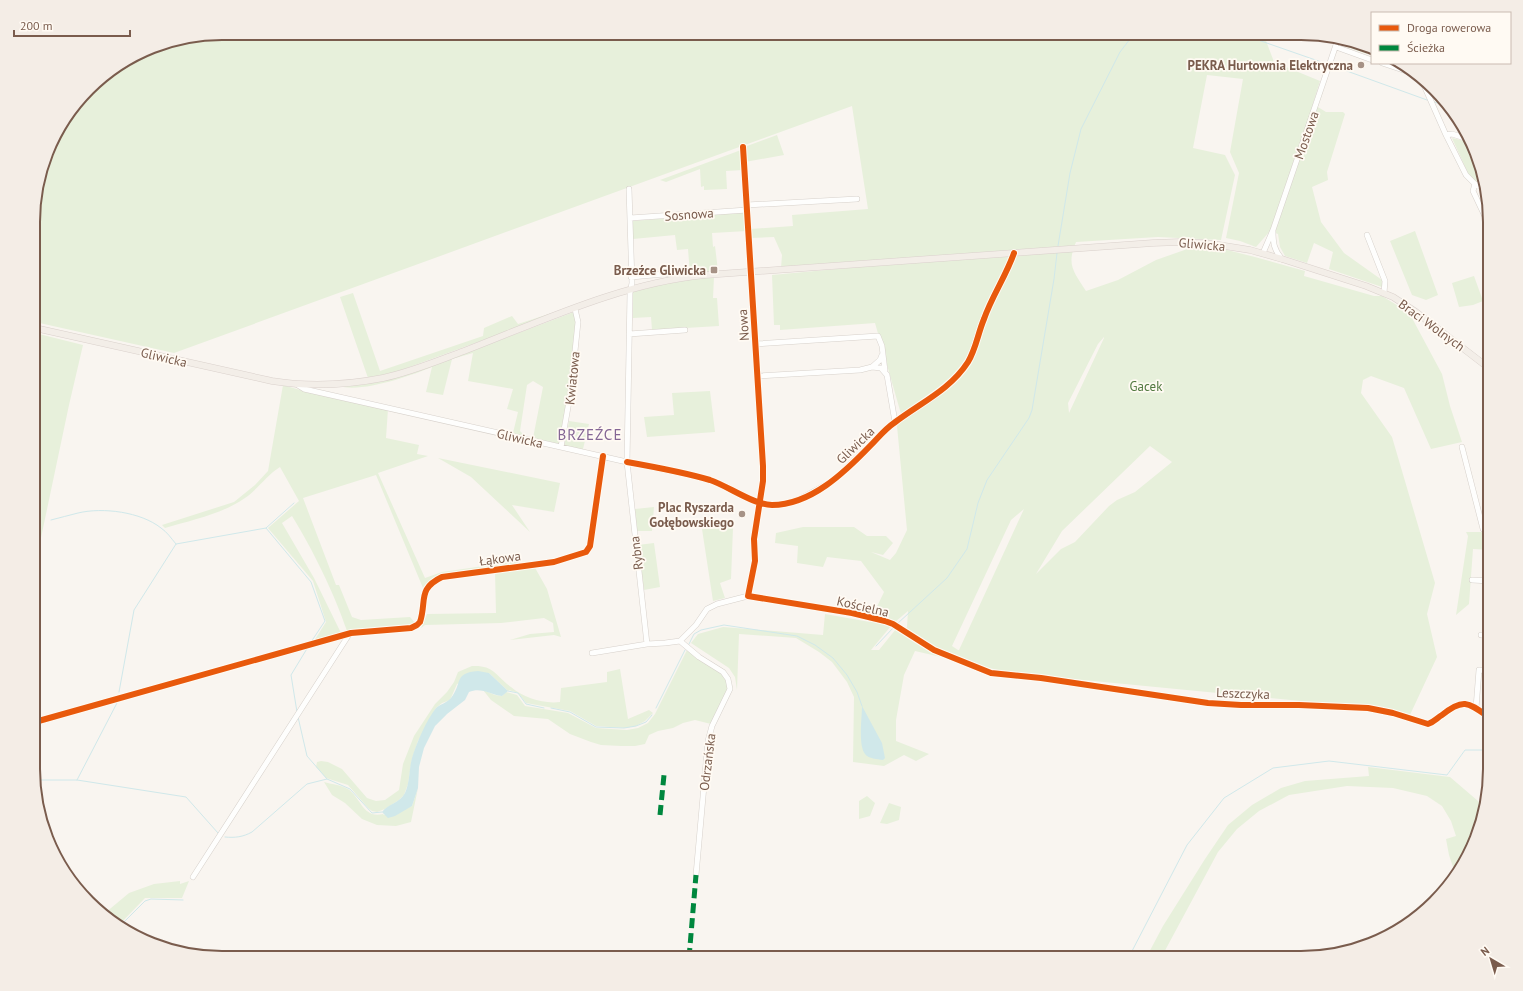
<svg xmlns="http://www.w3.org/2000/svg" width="1523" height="991" viewBox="0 0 1523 991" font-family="'PT Sans',sans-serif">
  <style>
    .green { fill: #e7f0db; fill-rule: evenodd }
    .water { fill: #d0e8ea }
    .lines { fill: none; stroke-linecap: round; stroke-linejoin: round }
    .stream { stroke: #d0e8ea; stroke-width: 1 }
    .minor-casing { stroke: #d7d1cb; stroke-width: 6 }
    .major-casing { stroke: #dad1cc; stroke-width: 7 }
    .minor { stroke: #fefefd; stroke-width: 5 }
    .major { stroke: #f3eee8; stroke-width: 6 }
    .quiet { stroke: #00873e; stroke-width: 5; stroke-dasharray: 10 5; stroke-linecap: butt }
    .cycleway-casing { stroke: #fffaf3; stroke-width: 8 }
    .cycleway { stroke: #e8590c; stroke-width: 6 }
    .poi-dot { fill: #a69286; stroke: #fffaf3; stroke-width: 1.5 }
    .labels { text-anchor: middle; stroke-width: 3.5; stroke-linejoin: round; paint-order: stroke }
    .poi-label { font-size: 13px; font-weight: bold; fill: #7a5c4d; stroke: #fffaf3; text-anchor: end }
    .street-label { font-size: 13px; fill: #7a5c4d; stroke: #fffaf3 }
    .park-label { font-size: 13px; fill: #537a41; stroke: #fffaf3 }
    .quarter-label { font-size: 15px; letter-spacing: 1px; fill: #846695; stroke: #fffaf3 }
    .rim { fill: none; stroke: #7a5c4d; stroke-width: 2 }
  </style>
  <rect width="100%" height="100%" fill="#f9f5f0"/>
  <!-- green -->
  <path class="green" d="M222,33H1247L1265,38L1274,62L1320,81L1313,104L1326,112H1343L1345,114L1327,172L1328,180L1312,187L1321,222L1344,253L1382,280L1383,284L1382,287L1329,269L1333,252L1314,243L1307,263L1285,256L1280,247L1278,234L1270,231L1256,247L1240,241L1226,238L1239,173L1230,152L1243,79L1207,75L1193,148L1225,155L1235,175L1221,240L1158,237L1076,242C1066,265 1074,272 1086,291L1118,280L1156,260L1193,247L1223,249L1255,257L1305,271L1304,276L1374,296H1382L1413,315L1412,318L1442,374L1450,406L1462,442L1431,449L1404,388L1371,376L1363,380L1361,393L1392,437L1435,583L1427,614L1437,657L1409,717L1363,707L1011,673L915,651L904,675L896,720V741L929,754L916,761L904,755L884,766L853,762L854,697L847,682L832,662L819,652L796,638L739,634L737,690L735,677L729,668L691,643L698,634L723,627L823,635L825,614L870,622L871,620L891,626L871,650H879L896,629L905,634V629L907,627L908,611L895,622L873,615L884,592L861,561L827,557L823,567L797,563L798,546L775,543L776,533L803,527H854L867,536H886L893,543L883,555L871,552L890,560L896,553L907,530L897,426L901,414L875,323L780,330V325H774L772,275L869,266L781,268L782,255L774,237L751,238L750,229L793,226L792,215L868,209L852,106L174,353L35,322V198L53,138L97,80L150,47ZM1104,337V338L1069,413L1068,403L1098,344ZM1150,446L1172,462L1135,492L1117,500L1109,506L1075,542L1061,549L1036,574L1062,531ZM1024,509L959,650H958L952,646L1011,520Z
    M1342,40L1361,43L1369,47L1367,54L1341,45Z
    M777,135L784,155L745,162V151L747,146Z
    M1452,138L1469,142L1482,184L1471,180Z
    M741,150L743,170L726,171L727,189L704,190V186L701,187L700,169L666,182L660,180Z
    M745,212L747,231L712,233L713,247L715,246L718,271L690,274L688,249L677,250L675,235L633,239V221Z
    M1415,231L1438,295L1426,300L1412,295L1390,241Z
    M1474,276L1483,301L1473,305L1459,307L1452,283Z
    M714,277L713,298H717L719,326L652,330L651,317L633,318V292C659,282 687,280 714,277Z
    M353,293L380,371L483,336L484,328L512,316L518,324L561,310L527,324L393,373L368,378L340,297Z
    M574,312C579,330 574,350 572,368C569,394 566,419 560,445L533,438L543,387L533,381L527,385L520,431L525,436L513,433L518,412L507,409L513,389L468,381L473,353L452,359L443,395L426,392L432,367C410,376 362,393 339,386L376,382L416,372Z
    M35,333L83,345L69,405L38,552L35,559Z
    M283,385L307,392L388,409L386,438L419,445L417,454L428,456L378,473L425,578L442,572L518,561V565L443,575L433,580L423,588L376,475L303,498L336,585H339L352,617L361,620L410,617L415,623L412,626L347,631C335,595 312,548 292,516L282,523L314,578L341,633L314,641L326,622L313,581L268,528L299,501L280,467C267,475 258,489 245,498C222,514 192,520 165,528L162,525L234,502L255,485L268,471Z
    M710,391L715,432L647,437L644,417L674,415L672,393Z
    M569,421L589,424L583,449L564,446Z
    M438,458L560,483L554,512L512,505L530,532L471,477Z
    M654,507L652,531H637L635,509Z
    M733,528L731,579L720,583L725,598L713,601L702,529Z
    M1466,532H1481L1490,535V550L1473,549L1469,604L1456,615L1468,536Z
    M654,543L660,587L644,590L638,545Z
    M534,566L547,589L561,637L554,635L510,640L530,634L554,632L553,623L544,618L501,623L425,625L421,628L427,614L496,613L495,572Z
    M687,650L722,674L726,680L728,689L711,724L695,720L683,723L673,728L658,731L649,735L645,744L635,746H621L601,745L591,742L570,734L548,719L514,716L491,700L483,690L495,695L502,696L506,692L517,695L525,706L568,713L596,728L627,730L638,728L648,723L655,714Z
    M472,666C494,665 495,675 511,687C524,698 543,704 560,702L561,688L607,682V672L620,669L628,719L649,710L653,713L645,721L636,726L625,728L596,726L570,711L526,703L518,693L509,690L508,691L489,673L457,684L450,700L442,703L436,708L418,741L412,759L408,784L404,795L399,800L385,809L377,812L372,811L368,808L348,785L326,778L316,767L317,762L321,761L328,762L342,769L367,798L376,801L385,800L399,790L403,764L414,736L435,704L447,692L454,682L458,672Z
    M1368,767L1450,777L1485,807L1480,829L1456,876L1449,855L1446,839L1456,836L1451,821L1442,806L1427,796L1393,788L1347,786L1289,795L1259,811L1237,829L1218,852L1161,958H1146L1163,926L1205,859L1228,825L1252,805L1281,788L1305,781L1369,776Z
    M324,782C331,784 341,785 348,789C361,798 363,819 383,814L384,815L412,806L418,788L411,822L396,826L377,825L362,819L345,803L332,795Z
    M867,796L875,803L870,816L859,819V801Z
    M889,803L901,807L899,820L887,824L880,823Z
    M180,881V884L189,881L182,898H145L118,926L105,913L129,893L154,884Z"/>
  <!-- water -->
  <path class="water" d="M478,671L489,673L508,691L502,696C490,695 482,687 469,692L465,700L447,714L435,726L424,748L419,767L418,788L412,806L395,816L388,818L382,812C388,804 400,803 405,793C410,782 409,769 412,758C417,742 426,721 436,708C440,704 447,703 451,698C463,683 453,673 478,671Z
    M862,706L882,743L885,758L883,760C877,759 869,759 865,754C858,745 862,718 862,706Z"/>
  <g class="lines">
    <!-- stream -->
    <path class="stream" d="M1238,33L1327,64
      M1333,66L1427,100
      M1434,102L1444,105
      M1058,246L1070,173L1081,129L1120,52L1130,39L1136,33
      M51,520C60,518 69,515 78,513C103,507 141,512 161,528C167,532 171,538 176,544
      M266,528L294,503
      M35,535L39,528
      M897,624L947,578L967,549L978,503L987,480L1029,418L1032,410L1054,279L1057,253
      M689,644L694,634L701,630L724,625L797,636L815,645L833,658L847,675L857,692L862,706
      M876,646L894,627
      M508,691L518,693L526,704L544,708
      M119,692L134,610L176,544L266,528L311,582L325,621L311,642
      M551,708L570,712L596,727L624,728L636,726L646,722L652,715
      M656,708L685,650
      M297,712L291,675L308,647
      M298,717L307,756L327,779
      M35,780H77L186,797L218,833
      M77,780L117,703
      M225,837C235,838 243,837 252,832L307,784L327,779L350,789L372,813L382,812
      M119,927L145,901L151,899L183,900
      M1130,958L1131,953L1187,845L1224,798L1273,768L1329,761L1447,775L1465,750H1486L1490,751"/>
    <defs>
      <path id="minor" d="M1336,47L1372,60
        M1382,63L1415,74
        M1423,83L1446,135L1466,175L1475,184L1473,191L1490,227
        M1446,135L1452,134L1468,139
        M743,147L763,466V481L754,539L755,561L748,596
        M1475,184L1482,186
        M629,189L632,283L630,293L627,462L647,644L665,643L680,641
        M747,205L857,199
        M630,218L747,210
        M1273,231C1273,243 1274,250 1282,259
        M1367,235L1385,281L1384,293
        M1263,253L1273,230L1338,39
        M631,277L675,273
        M629,334L685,330
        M756,344L878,336L882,346L885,371
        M872,367L880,360L882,355
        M758,376L860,370L872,367L881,368L887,375L895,422
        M296,384L304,389L627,462L694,476L712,481L759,503L770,505L785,504L802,498L833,481L891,425L935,396L959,374L969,361L983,319L1009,266L1014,253
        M561,447L571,390L578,322L575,309
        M1462,447L1483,529L1486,532L1490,533
        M1472,580L1490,581
        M1481,635L1490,636
        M680,641L696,625L707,609L717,604L748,596L852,613L885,621L893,624L934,650L991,673L1041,678L1208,703L1241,705H1299L1368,708L1393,713L1428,724C1434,722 1437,718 1442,715C1464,697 1469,703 1490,718
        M680,641L699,657L723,672L728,679L730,689L712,726L708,741L696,875
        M592,653L647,644
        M1476,708L1479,670L1490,671
        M35,722L351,633L411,628L417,625L420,622C427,601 417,589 442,577L554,562L586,552L590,546L603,456
        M193,877L350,633"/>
      <path id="major" d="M35,328L272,381C309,387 347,385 383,378C411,372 437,361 464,351C542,321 622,283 705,275L1153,243L1180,242L1206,243L1250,250L1282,259L1366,286L1393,297L1416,312L1490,369"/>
    </defs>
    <!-- minor casing -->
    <use href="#minor" class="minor-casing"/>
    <!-- major casing -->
    <use href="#major" class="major-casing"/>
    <!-- minor -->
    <use href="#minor" class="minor"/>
    <!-- major -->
    <use href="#major" class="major"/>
    <!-- quiet -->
    <path class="quiet" d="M660,815L664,775
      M689,958L696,875"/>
    <defs>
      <path id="cycleway" d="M743,147L763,466V481L754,539L755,561L748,596L852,613L885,621L893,624L934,650L991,673L1041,678L1208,703L1241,705H1299L1368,708L1393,713L1428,724C1434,722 1437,718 1442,715C1464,697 1469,703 1490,718
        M627,462C655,467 683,472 710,480C728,486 754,505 772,505C811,505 845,472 870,446C878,438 885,429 894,423C920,403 950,390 968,362C976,349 978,333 984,319C992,296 1006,276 1014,253
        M35,722L351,633L411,628L417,625L420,622C427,601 417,589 442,577L554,562L586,552L590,546L603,456"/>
    </defs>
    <!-- cycleway casing -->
    <use href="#cycleway" class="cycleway-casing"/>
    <!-- cycleway -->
    <use href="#cycleway" class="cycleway"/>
  </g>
  <!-- markers -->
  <g class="poi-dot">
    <circle cx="1361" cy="65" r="4"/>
    <rect x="710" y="266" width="8" height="8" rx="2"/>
    <circle cx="742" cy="514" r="4"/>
  </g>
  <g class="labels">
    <!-- poi labels -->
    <g class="poi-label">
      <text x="1353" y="70">PEKRA Hurtownia Elektryczna</text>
      <text x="706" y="275">Brzeźce Gliwicka</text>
      <text x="734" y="512">Plac Ryszarda<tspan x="734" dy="15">Gołębowskiego</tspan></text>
    </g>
    <!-- street labels -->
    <g class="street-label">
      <text transform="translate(1306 135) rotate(-71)" y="5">Mostowa</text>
      <text transform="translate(689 214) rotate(-4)" y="5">Sosnowa</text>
      <text transform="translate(1202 244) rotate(5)" y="5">Gliwicka</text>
      <text transform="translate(743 325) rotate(-94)" y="5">Nowa</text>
      <text transform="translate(1432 325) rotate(36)" y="5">Braci Wolnych</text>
      <text transform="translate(164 357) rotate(13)" y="5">Gliwicka</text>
      <text transform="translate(572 378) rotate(-84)" y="5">Kwiatowa</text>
      <text transform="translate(520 438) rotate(13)" y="5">Gliwicka</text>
      <text transform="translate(855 445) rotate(-44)" y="5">Gliwicka</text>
      <text transform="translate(636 553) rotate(-97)" y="5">Rybna</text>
      <text transform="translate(500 558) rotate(-8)" y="5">Łąkowa</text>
      <text transform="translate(863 606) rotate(13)" y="5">Kościelna</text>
      <text transform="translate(1243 693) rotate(2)" y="5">Leszczyka</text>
      <text transform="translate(707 762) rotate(-83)" y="5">Odrzańska</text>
    </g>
    <!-- park labels -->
    <g class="park-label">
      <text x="1146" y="391">Gacek</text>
    </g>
    <!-- quarter labels -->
    <g class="quarter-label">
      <text x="590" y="440">BRZEŹCE</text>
    </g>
  </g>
  <!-- crop -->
  <path d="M0 0H1523V991H0ZM222 40H1301A182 182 0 0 1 1483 222V769A182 182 0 0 1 1301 951H222A182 182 0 0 1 40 769V222A182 182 0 0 1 222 40Z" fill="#f4ede6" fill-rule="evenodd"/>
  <path class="rim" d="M222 40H1301A182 182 0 0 1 1483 222V769A182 182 0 0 1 1301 951H222A182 182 0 0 1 40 769V222A182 182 0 0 1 222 40Z"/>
  <!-- legend -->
  <rect x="1371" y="12" width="140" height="52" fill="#fffaf3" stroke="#cabbb1"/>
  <rect x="1379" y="25" width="20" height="6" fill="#e8590c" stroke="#cabbb1"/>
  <text x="1407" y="32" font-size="12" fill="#7a5c4d">Droga rowerowa</text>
  <rect x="1379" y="45" width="20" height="6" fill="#00873e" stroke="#cabbb1"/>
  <text x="1407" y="52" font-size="12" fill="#7a5c4d">Ścieżka</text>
  <!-- north arrow -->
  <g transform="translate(1491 959) rotate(322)" stroke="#fffaf3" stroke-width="3" paint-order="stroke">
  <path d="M0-3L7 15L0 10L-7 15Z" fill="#7a5c4d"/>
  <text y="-6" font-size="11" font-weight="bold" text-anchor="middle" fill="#7a5c4d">N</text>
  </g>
  <!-- scale -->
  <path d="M14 30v6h116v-6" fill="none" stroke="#7a5c4d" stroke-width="2"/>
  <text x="20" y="30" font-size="12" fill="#7a5c4d" stroke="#fffaf3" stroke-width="3" paint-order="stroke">200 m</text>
</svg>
